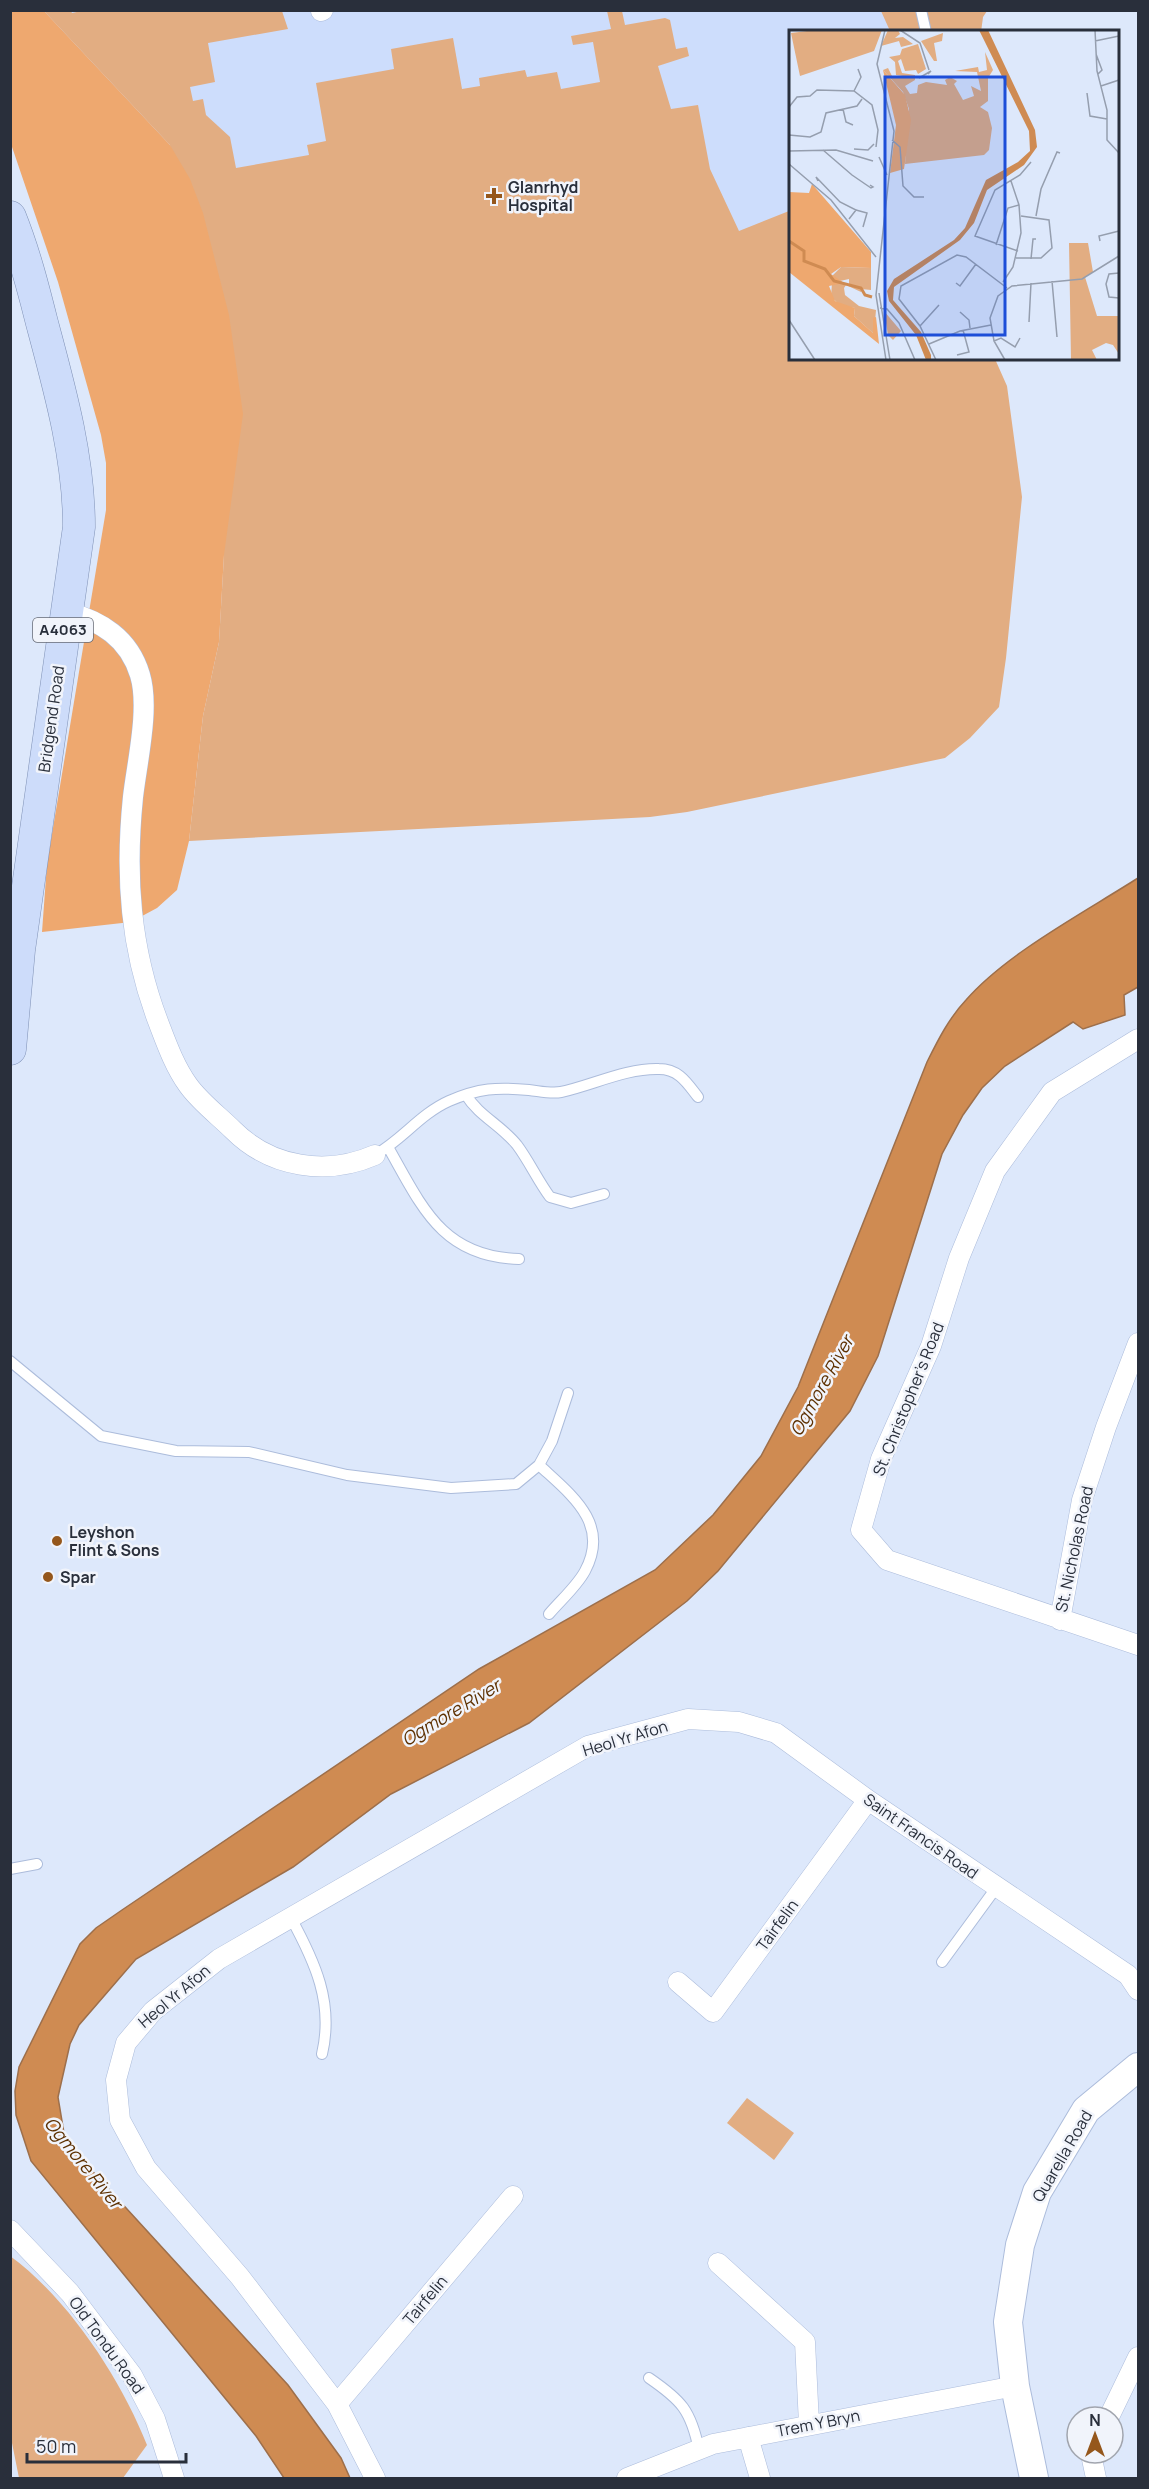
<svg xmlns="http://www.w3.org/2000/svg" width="1149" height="2489" viewBox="0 0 1149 2489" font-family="Manrope,sans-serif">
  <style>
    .built { fill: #cdddfc }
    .green { fill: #e2ad82 }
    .forest { fill: #eea86f }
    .water { fill: #cf8b52; stroke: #9d6f4b; stroke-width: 1.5 }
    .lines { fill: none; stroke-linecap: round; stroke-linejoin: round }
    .lane-casing { stroke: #acbcdb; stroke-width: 12 }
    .street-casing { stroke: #acbcdb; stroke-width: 21 }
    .secondary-casing { stroke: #acbcdb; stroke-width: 30 }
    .primary-casing { stroke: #7e90b5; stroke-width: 33 }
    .lane { stroke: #fff; stroke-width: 10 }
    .street { stroke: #fff; stroke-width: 20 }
    .secondary { stroke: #fff; stroke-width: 28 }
    .primary { stroke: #cddcfa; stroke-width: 32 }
    .poi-dot { fill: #95571c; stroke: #f1f4fb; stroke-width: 2 }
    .labels { text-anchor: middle; stroke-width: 5; stroke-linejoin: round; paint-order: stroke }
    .shield { fill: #f1f4fb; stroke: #656a75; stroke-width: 1.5 }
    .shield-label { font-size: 15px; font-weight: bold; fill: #292f3b }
    .poi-label { font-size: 16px; font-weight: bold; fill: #292f3b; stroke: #f1f4fb; text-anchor: start }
    .street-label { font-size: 16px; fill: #292f3b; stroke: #f1f4fb }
    .water-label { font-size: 18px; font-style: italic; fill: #5e3102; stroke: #f1f4fb }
    .inset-river { fill: none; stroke: #cf8b52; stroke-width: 3 }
    .inset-road { fill: none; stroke: #959eae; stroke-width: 1.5 }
    .view { fill: #1d4ed8; fill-opacity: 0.15; stroke: #1d4ed8; stroke-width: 3 }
    .inset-edge { fill: none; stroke: #292f3b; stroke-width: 3 }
  </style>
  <rect width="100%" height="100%" fill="#dde8fb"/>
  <!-- built -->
  <path class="built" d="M44,11H987L983,17L981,31L790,32V299L243,414L229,315L203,213L170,145Z"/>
  <!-- green -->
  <path class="green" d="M86,10L282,11L288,29L208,43L215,82L190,87L193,101L203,99L206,115L230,137L236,168L309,155L307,145L326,141L316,83L394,69L391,49L453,38L462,89L480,86L479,78L525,70L527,77L557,72L561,89L600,82L593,42L573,45L571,36L611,29L607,11H622L625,25L665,18L670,20L676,49L687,47L689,56L658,66L671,109L698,105L710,169L739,231L789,211L790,206V358L995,359L1007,386L1022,497L1006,658L999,707L970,738L945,758L687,812L650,817L189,841L203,716L219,642L224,555L170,145L44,11H71L72,13Z
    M881,11H987L983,17L981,32L890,31Z
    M747,2098L794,2133L774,2160L727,2123Z
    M10,2256C68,2298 121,2379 147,2445L123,2478H19L10,2433Z"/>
  <!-- forest -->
  <path class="forest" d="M10,11H44L170,145L190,179L203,213L229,315L243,414L224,555L219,642L203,716L189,841L177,890L157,908L131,922L42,932L47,864L106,510V463L101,435L58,282L11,144Z"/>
  <!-- water -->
  <path class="water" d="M1138,878V987L1124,995L1125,1015L1083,1029L1073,1022L1005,1066L982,1088L963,1115L942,1154L878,1356L850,1411L718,1571L687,1601L529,1723L391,1794L293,1867L136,1959L79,2025L70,2044L58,2097L64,2133L73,2150L288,2385L341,2458L350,2478H284L256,2436L31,2161L16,2115L15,2091L19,2067L80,1944L96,1928L122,1910L479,1669L655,1570L713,1515L761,1456L798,1387L927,1062C938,1040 949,1018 966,1000C1007,953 1085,912 1138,878Z"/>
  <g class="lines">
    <defs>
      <path id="lane" d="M921,10L926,32
        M466,1095C479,1116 501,1125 517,1145C529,1161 538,1181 550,1197L571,1203L604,1194
        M388,1147C422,1207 442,1257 519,1259
        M375,1155C402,1140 420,1114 449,1101C479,1088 497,1087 529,1090C539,1091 551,1094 561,1092C593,1085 626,1068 659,1069C679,1069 687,1083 698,1097
        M10,1361L101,1436L176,1451L249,1452L347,1475L451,1488L516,1484L539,1465L552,1441L568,1393
        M539,1465C570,1494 611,1523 585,1571C577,1586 561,1600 549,1614
        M10,1869L37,1864
        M291,1918C315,1962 334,2003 322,2054
        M942,1962L996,1888
        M649,2378C681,2400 691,2410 699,2450"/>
      <path id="street" d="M321,11L323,10
        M65,611C101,621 129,638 140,675C150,708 137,762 133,797C125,876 130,949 159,1024C167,1045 175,1067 188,1085C200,1102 219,1116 233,1130C271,1168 327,1176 375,1155
        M1138,1039L1052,1092L995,1171L959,1258L931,1346L881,1459L861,1530L887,1560L1138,1645
        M1060,1620L1082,1500L1106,1427L1138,1343
        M678,1982L713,2012L868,1800
        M10,2230L70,2293L132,2375L155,2419L174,2478
        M718,2263L805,2342L809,2424
        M337,2404L513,2196
        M1109,2417L1138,2357
        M748,2437L760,2478
        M1094,2453L1092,2459L1096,2478
        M375,2478L337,2404L240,2277L146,2168L120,2120L116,2080L126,2043L153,2011L219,1959L588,1746L688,1719L739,1722L776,1733L868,1800L1128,1975L1138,1990
        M627,2478L713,2444L1015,2386"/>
      <path id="secondary" d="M1034,2478L1015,2386L1008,2322L1020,2245L1037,2192L1086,2110L1138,2067"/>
      <path id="primary" d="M10,217C24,252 33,287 42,323C60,390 79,458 79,527L19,950L10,1049"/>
    </defs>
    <!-- lane casing -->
    <use href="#lane" class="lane-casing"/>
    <!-- street casing -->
    <use href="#street" class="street-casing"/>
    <!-- secondary casing -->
    <use href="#secondary" class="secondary-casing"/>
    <!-- primary casing -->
    <use href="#primary" class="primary-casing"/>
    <!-- lane -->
    <use href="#lane" class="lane"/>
    <!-- street -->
    <use href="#street" class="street"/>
    <!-- secondary -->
    <use href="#secondary" class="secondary"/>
    <!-- primary -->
    <use href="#primary" class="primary"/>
  </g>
  <!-- markers -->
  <g class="poi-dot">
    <path d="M491 187h6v6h6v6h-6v6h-6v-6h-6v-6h6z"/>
    <circle cx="57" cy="1541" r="6"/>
    <circle cx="48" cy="1577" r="6"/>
  </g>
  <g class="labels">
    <!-- shield labels -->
    <rect class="shield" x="33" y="618" width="60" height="24" rx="4.5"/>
    <g class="shield-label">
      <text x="63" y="635">A4063</text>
    </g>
    <!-- poi labels -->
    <g class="poi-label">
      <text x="508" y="193">Glanrhyd<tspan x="508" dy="18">Hospital</tspan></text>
      <text x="69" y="1538">Leyshon<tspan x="69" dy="18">Flint &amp; Sons</tspan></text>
      <text x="60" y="1583">Spar</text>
    </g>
    <!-- street labels -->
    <g class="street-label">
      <text transform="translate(51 719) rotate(-82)" y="6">Bridgend Road</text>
      <text transform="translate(908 1399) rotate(-68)" y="6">St. Christopher's Road</text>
      <text transform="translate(1074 1549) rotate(-78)" y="6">St. Nicholas Road</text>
      <text transform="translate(625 1738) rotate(-17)" y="6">Heol Yr Afon</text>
      <text transform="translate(921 1836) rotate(35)" y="6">Saint Francis Road</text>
      <text transform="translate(777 1925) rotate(-54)" y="6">Tairfelin</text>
      <text transform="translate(174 1996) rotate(-40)" y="6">Heol Yr Afon</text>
      <text transform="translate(1062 2156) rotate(-60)" y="6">Quarella Road</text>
      <text transform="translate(425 2300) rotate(-50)" y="6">Tairfelin</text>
      <text transform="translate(107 2345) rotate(54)" y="6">Old Tondu Road</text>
      <text transform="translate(818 2423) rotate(-11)" y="6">Trem Y Bryn</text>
    </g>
    <!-- water labels -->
    <g class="water-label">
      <text transform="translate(822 1386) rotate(-61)" y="6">Ogmore River</text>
      <text transform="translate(451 1713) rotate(-31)" y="6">Ogmore River</text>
      <text transform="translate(83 2163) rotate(51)" y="6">Ogmore River</text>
    </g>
  </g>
  <!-- overview -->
  <g transform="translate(789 30)">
    <rect width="330" height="330" fill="#dde8fb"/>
    <path d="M26,0H93L85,21L11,46L2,3ZM99,0H109L111,4L106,8L114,7L124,14L112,17L110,11L92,16ZM154,3L153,11L145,13L148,31H145L132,11ZM129,14L137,39L129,44L127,40L116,41L112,29L109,31L113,43L126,45V50L116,56L121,64L128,63L129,55L137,52L158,55L156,50L161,47L168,51L165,54L174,70L185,66L182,56L192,61L188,42L166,41L189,37L190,42L198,40L196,22L204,40L199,48V71L191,77L199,82L203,98L200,120L195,125L116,134L120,79L114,62L94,40L99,38L104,48L114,46L107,45L106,32L100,27L111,25L113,19ZM280,213H299L304,242L296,247L308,286H330V324L324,315L317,313L303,320L308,330H282ZM52,237L82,238V260L72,259V262L57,255L55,258L56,265L70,276L87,280L85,304L65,286L66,278L51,275L42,267L43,253L60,254V249L51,251L43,246ZM95,281L112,301L104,310L99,305Z" fill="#e2ad82"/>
    <path d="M94,40L116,65L122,90L115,139L101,143L107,95ZM23,154L82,222V238L52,237L42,244L55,253L40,256L46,271L66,278L65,286L84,303V288L87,287L90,314L0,242V162L20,163Z" fill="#eea86f"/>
    <path d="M190,0H199L246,100L248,117L235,135L198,160L185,193L171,210L105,257L104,270L132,302L142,325V330H137L127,305L100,271L98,261L105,249L165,210L176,198L197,150L229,132L241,121L240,101Z" fill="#cf8b52"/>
    <path class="inset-river" d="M0,211L15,221V231L36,239L45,251L72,258L76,265L83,267"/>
    <path class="inset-road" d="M96,0L88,34L105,101L87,265L97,330M111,0L131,13L140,40M306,0L308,41L318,80V110L330,123M306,11L330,6M307,24L313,40L309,44M130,48L142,41L139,44M312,56L330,50M65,61L72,47L69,39M298,63L301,86L318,89M0,77L8,67L21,66L28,60L65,61L83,75L89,100L87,117M54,79L57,92L64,95M0,105L21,107L32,102L37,83L68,76L73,69M103,110L111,117L114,156L125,167H135M65,119L79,120L85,114M34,120L63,145L82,158L84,157L81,155M0,121L47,120L84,131M90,127L98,145M0,134L42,170L87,227M29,151L27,147L51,172L67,180L60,189M67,180L78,183L74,197M247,186L252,159L268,122L271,123M311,211L310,206L330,201M207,215L219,178L230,175M229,221L186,206L206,160L231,145L242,132M227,228H252L263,218L260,190L232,186M242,229L244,209H247M330,243L320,244L317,254L320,267L330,268M263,251L268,307M214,252L224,237L232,203L230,175L222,151M167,253L171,256L187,234M90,263L101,330M91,278L98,279L110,293L126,330M171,282L180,290L181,298M0,290L26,330M240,292L242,253M131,296L150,275M205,311L212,308L226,317L231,308M140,314L171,301L202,295M168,325L180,322L174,300M147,330L131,296L110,269L112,256L168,225L177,227L218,258M216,330L205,311L201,288L209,266L223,256L293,249L330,226"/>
    <path class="view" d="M96,47H216V305H96Z"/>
    <rect width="330" height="330" class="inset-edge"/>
  </g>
  <!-- border -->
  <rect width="1149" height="2489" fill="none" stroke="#292f3b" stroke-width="24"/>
  <!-- north arrow -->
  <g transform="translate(1095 2435)"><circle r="28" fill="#f1f4fb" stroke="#a1a5ae" stroke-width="1.5"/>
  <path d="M0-4.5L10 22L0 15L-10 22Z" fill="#95571c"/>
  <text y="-9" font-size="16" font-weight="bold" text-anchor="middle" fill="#292f3b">N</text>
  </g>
  <!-- scale -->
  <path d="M27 2453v9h159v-9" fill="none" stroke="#292f3b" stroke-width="3"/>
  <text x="36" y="2453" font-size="18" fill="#292f3b" stroke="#f1f4fb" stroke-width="4.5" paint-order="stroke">50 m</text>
</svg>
